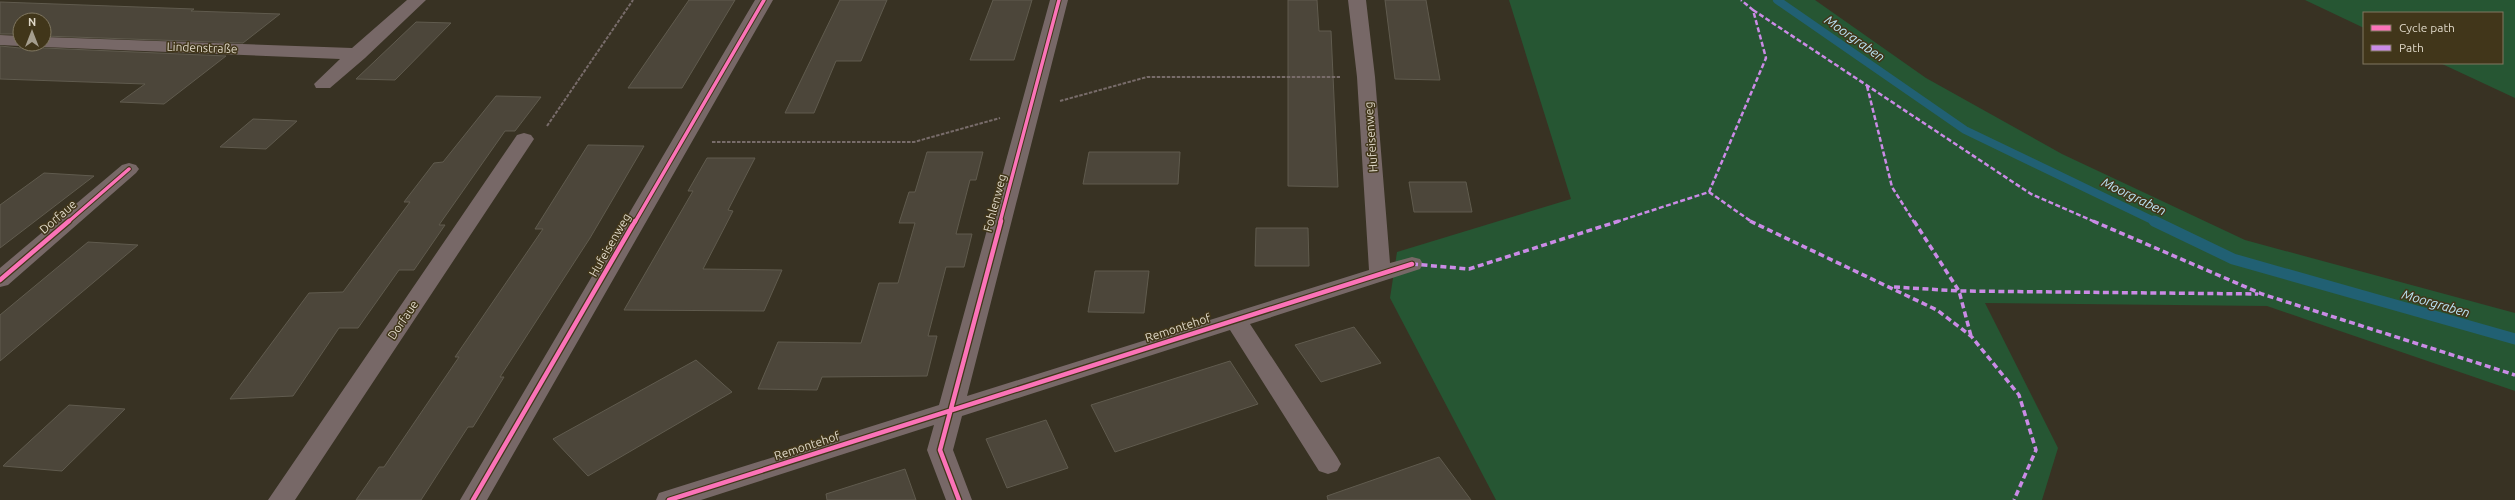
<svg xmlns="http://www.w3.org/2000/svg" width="2515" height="500" viewBox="0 0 2515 500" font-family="Ubuntu,sans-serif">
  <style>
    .green { fill: #265633 }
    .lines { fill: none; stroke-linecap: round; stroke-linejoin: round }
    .stream-far1 { stroke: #216073; stroke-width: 8 }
    .stream { stroke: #216073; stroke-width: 11 }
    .building { fill: #4c463a; stroke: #605b4e }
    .path { stroke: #786c6a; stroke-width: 2; stroke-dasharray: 3.5 1.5; stroke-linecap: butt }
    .minor { fill: #776867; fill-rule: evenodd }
    .quiet-far1 { stroke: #ca8be6; stroke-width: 2.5; stroke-dasharray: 5 2.5; stroke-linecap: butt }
    .quiet { stroke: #ca8be6; stroke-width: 3.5; stroke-dasharray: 6 3.5; stroke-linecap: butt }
    .cycleway-far1-casing { stroke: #41361a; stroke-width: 5.5 }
    .cycleway-casing { stroke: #41361a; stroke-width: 7 }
    .cycleway-far1 { stroke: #fb73b8; stroke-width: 3.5 }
    .cycleway { stroke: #fb73b8; stroke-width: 4.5 }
    .labels { text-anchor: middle; stroke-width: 3; stroke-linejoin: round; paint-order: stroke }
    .street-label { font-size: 12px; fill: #dfd8c8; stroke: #41361a }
    .water-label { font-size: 13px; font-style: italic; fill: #bbe5f6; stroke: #41361a }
  </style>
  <rect width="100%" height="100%" fill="#383223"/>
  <!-- green -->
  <path class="green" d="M1509,0H1815L1926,78L2062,154L2245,240L2515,313V391L2267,306L1985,303L2058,448L2042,500H1496L1390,298L1397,252L1571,199Z
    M2305,0H2515V98L2440,63H2502V13H2364V28Z"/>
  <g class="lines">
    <!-- stream-far1 -->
    <path class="stream-far1" d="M1777,0L1965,130L2156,222"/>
    <!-- stream -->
    <path class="stream" d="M2154,221L2233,259L2515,339"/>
  </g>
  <!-- building -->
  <path class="building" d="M689,0H735L682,88H628Z
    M840,0H887L861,61H836L814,113H785Z
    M993,0H1032L1014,60H970Z
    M1288,0H1317L1319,31H1331L1338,187L1288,186Z
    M1385,0H1426L1440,80L1395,79Z
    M0,2L194,9L191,11L280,14L243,43L44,36V20H20V34H0Z
    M416,22L451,23L395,80L356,79Z
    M28,44L44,48L226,56L164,104L120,102L145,84L0,79V46L20,48Z
    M496,96L541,97L515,131H505L439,225H445L414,270H399L358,328H339L293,396L230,399L309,293L343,292L410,202H404L434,163L443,162Z
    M253,119L297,121L266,149L220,147Z
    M588,145L644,146L590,238L500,377H504L473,427H468L421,500H356L379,467H384L459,357H455L543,229H535Z
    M927,152H983L976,180H970L956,234H972L964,267H946L928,336H937L927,376L822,377L817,390L758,389L778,342L861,343L879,283H898L915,223H899L909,192H915Z
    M1089,152H1180L1178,184H1083Z
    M707,158H755L728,210L733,211L703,269L782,270L764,311L624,310L693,191H688Z
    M44,173L94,176L0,248V205Z
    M1409,182H1466L1472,212H1414Z
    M1256,228H1308L1309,266H1255Z
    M88,242L138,245L0,361V315Z
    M1095,271H1149L1144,313L1088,312Z
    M1354,327L1381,363L1321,382L1295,345Z
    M696,360L732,392L588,476L553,439Z
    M1230,361L1258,404L1115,452L1091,405Z
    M69,405L125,409L62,471L3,466Z
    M1046,420L1068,468L1007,488L986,439Z
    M1439,457L1471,500H1328L1327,496Z
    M905,469L916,500H827L826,494Z"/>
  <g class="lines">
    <!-- path -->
    <path class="path" d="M1060,101L1147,77H1340
      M547,126L633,0
      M712,142H914L1000,118"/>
    <!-- minor -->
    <path class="minor" d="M407,0H426L365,58L330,88H316L314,84L340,59L44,47L36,44H44V37L352,48Z
      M755,0H773L487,500H460Z
      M1050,0H1068L967,396L1369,270L1357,77L1348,0H1366L1375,77L1390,263L1412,257L1420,259L1423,264L1420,269L1250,324L1337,457L1341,464L1337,471L1328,474L1319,471L1230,330L962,416L953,450L972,500H946L927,450L934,425L701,500H656L659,493L939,405Z
      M0,35L20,36V44H27L20,46L0,45Z
      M524,133L531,135L534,139L295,500H268L517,135Z
      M129,163L136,165L139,169L136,173L8,285L0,287V268L122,165Z"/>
    <!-- quiet-far1 -->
    <path class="quiet-far1" d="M1753,10L2031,194L2095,222
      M1867,86L1892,187L1914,222
      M1709,192L1752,222
      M1616,222L1709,192L1766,58L1753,10L1741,0"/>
    <!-- quiet -->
    <path class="quiet" d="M1750,221L1937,310L1971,336L2019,395L2036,450L2014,500
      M1914,221L1959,291L1971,336
      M2093,221L2262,294L2515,375
      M1412,264L1469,269L1619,221
      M1894,287L1959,291L2258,294"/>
    <defs>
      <path id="cycleway-far1" d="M68,222L129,169
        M635,222L764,0
        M1000,222L1059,0"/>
      <path id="cycleway" d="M0,280L69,221
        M473,500L635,221
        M669,500L1412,264
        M959,500L940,450L1001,221"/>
    </defs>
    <!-- cycleway-far1 casing -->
    <use href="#cycleway-far1" class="cycleway-far1-casing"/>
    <!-- cycleway casing -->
    <use href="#cycleway" class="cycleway-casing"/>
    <!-- cycleway-far1 -->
    <use href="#cycleway-far1" class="cycleway-far1"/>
    <!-- cycleway -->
    <use href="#cycleway" class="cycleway"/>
  </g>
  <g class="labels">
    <!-- street labels -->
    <g class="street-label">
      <text transform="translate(202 48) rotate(2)" y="4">Lindenstraße</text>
      <text transform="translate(1371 137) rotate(-94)" y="4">Hufeisenweg</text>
      <text transform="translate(995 203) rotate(-75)" y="4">Fohlenweg</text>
      <text transform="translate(58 217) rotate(-41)" y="4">Dorfaue</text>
      <text transform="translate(610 245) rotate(-60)" y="4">Hufeisenweg</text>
      <text transform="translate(403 320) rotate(-56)" y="4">Dorfaue</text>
      <text transform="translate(1178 328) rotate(-18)" y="4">Remontehof</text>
      <text transform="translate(807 446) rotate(-18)" y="4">Remontehof</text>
    </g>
    <!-- water labels -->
    <g class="water-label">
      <text transform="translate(1855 38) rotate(35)" y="5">Moorgraben</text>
      <text transform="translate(2134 196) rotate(26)" y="5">Moorgraben</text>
      <text transform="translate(2436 303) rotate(16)" y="5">Moorgraben</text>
    </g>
  </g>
  <!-- legend -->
  <rect x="2363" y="12" width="140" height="52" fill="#41361a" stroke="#807760"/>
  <rect x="2371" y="25" width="20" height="6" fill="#fb73b8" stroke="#807760"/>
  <text x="2399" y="32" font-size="12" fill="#dfd8c8">Cycle path</text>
  <rect x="2371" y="45" width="20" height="6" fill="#ca8be6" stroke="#807760"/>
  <text x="2399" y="52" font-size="12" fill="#dfd8c8">Path</text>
  <!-- north arrow -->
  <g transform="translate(32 32)"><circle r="19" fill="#41361a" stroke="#807760"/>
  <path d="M0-3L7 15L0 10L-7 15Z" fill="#a59e8e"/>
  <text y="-6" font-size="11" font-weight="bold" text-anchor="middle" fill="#dfd8c8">N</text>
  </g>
</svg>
